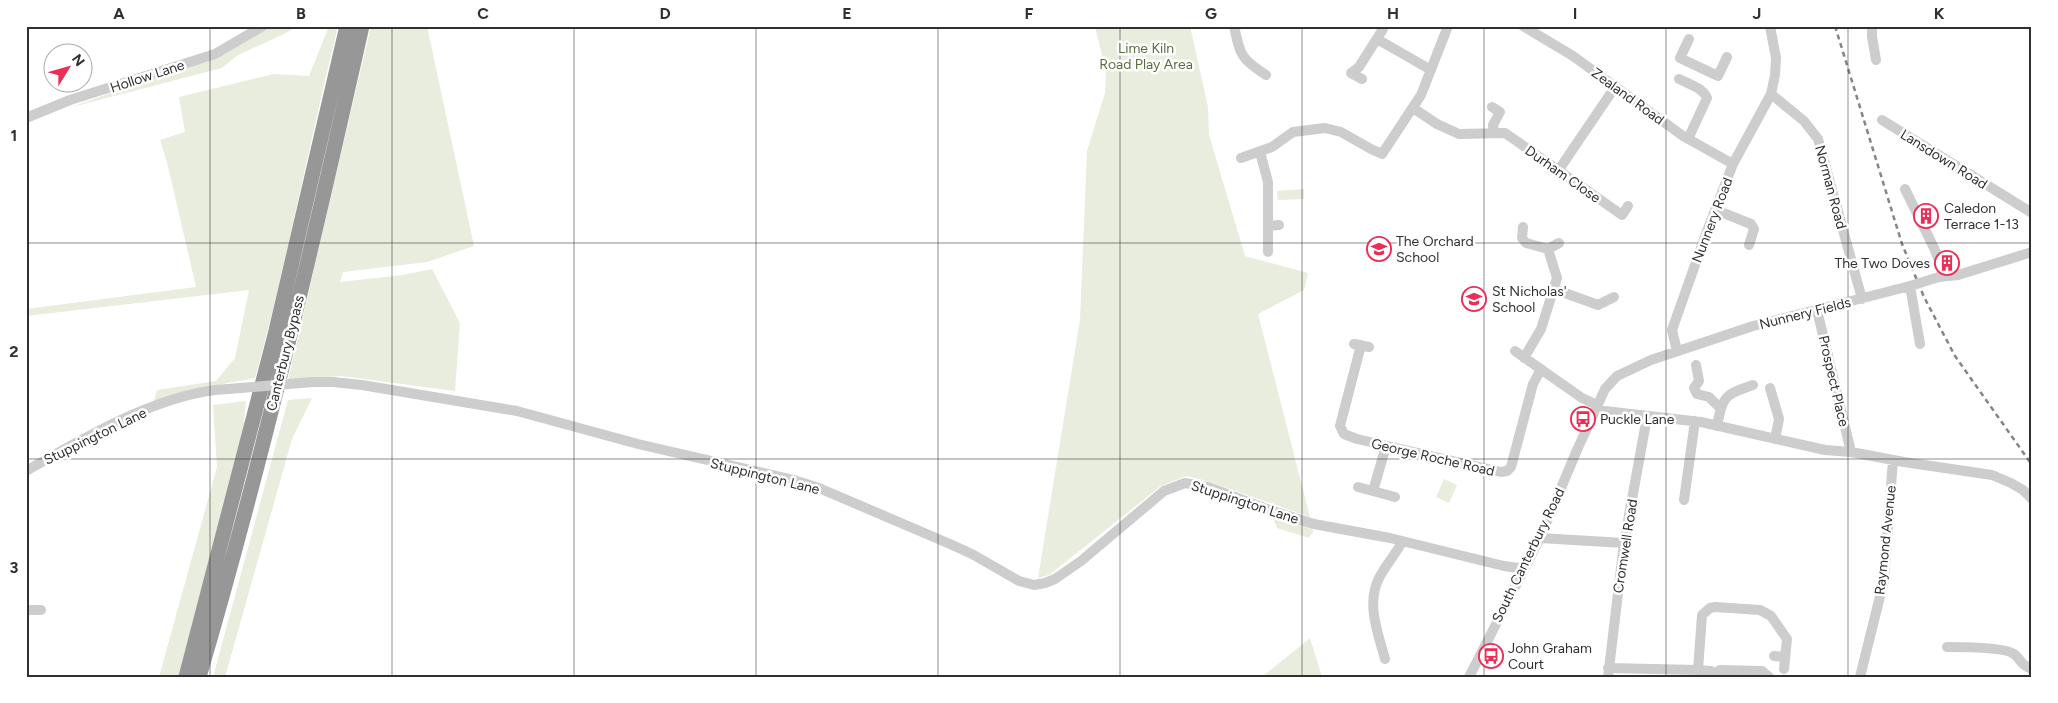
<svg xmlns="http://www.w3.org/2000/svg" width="2058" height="703" viewBox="0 0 2058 703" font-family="Figtree,sans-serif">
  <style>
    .green { fill: #e8eddd }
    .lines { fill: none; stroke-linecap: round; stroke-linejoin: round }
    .minor { stroke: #cdcdcd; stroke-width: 10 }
    .highway { stroke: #979797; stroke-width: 15 }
    .rail { stroke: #858585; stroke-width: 2.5; stroke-dasharray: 5 4; stroke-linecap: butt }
    .minor-bridge { stroke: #cdcdcd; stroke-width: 10 }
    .grid { fill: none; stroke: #303030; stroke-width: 1; stroke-opacity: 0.55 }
    .labels { text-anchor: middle; stroke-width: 5; stroke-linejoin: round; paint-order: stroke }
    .park-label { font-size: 14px; fill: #5a6e3b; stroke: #fff }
    .street-label { font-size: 14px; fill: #303030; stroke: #fff }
    .poi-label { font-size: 14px; fill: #303030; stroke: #fff; text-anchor: start }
    .neatline { fill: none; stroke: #303030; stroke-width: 2 }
    .grid-label { font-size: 16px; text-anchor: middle; font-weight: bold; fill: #303030 }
  </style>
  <rect width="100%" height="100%" fill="#fff"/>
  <!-- green -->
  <path class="green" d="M267,26H297L286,33L238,55L222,68L72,107L148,79Z
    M329,26H338C309,143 287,262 255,378L217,385L154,401L157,390L216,381L235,358L249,290L26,316V309L196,287L167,162L160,140L185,132L179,97L274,74L309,76Z
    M371,26H427L474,246L427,262L343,272L340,282L403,275L432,269L460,323L455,391L341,376L288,380Z
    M1097,26H1190L1208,107L1209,135L1245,256L1308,273L1304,290L1258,314L1310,517L1207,481L1186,476L1161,486L1049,575L1038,578L1080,320L1087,151L1105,93L1106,71L1095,27Z
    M1304,189V199L1278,200L1277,191Z
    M312,398L292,439L225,677H213L288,400Z
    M246,401L243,433L179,677H159L217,467L213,405Z
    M1444,479L1457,485L1449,503L1436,497Z
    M1272,516L1312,526L1313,532L1309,538L1277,528Z
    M1310,638L1322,677H1262Z"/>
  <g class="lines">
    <!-- minor -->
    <path class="minor" d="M1234,26C1240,55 1241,59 1266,75
      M1523,26L1573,56L1683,136L1733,164
      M1872,26V37L1876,60
      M1377,39L1431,70
      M1689,39L1680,58L1718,76L1727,57
      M1362,79L1351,73L1359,67L1383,29
      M1679,79C1689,84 1703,88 1707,98L1688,139
      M1771,94L1804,121L1818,139L1862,299
      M1492,107L1500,112L1493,125L1494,132
      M1413,108L1437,124L1459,134L1505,133L1622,215L1628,206
      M26,118L70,100L215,54L263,26
      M1882,120L2032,213
      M1260,152L1268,182V252
      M1241,158L1272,147L1293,132L1325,128L1341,132L1371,149L1382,154L1421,95L1448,26
      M1558,171L1615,87
      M1905,189L1934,248L1945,276
      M1716,210L1751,224L1754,229L1749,245
      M1269,226L1279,225
      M1523,227L1522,238L1526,243L1548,249L1557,278L1541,329L1524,358
      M1548,249L1559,243
      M1939,277L1958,275L2032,252
      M1554,289L1598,305L1614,297
      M1817,310L1851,452
      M1354,344L1369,347
      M1361,345L1340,426L1344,434L1357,439L1501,472L1507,471L1511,467L1533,384L1541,369
      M1515,351L1582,398L1597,405
      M1677,351L1672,330L1707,231L1733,164L1771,94L1775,75L1776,58L1770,26
      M1696,365L1699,381L1694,388L1697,394L1709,397L1720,408
      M313,382H333L362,385L517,411L638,444L794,480L819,488L950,544L972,554L1019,581L1034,585L1045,583L1055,579L1081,561L1164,491L1185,483L1208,487L1267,509L1314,524L1390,538L1504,566L1518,568L1523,567
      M1770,388L1779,419L1775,439
      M1596,410L1701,422L1825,450L1851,452L1904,462L1992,475L2011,483L2023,490L2032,499
      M1717,426C1723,396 1724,395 1753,385
      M26,471C84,438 161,392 228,389
      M1358,487L1395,497
      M1373,491L1386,446
      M1684,500L1695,421
      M1540,538L1624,543
      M26,610H41
      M1947,647C1960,647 2005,647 2014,654C2022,660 2019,664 2032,669
      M1774,656L1785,657
      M1385,659C1378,633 1366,604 1379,578C1385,566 1395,555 1402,542
      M1608,668L1698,670L1711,671L1716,677
      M1698,670L1702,615L1710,608L1715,607L1760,610L1771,616L1787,639L1784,669
      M1715,674L1720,670L1762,671L1769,677
      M1469,677L1540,538L1577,450L1605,389L1617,376L1651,360L1753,326L1910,286L1920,344
      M1608,677L1624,543L1647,417
      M1860,677L1884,580L1893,460"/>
    <!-- highway -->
    <path class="highway" d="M186,677L275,335L347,26
      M199,677C262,462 313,244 362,26"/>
    <!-- rail -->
    <path class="rail" d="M1835,26L1902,244L1924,297L1955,356L2032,465"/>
    <!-- minor-bridge -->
    <path class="minor-bridge" d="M1910,286L1939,277
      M228,389L313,382"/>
  </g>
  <!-- grid -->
  <path class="grid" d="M210,26V677M392,26V677M574,26V677M756,26V677M938,26V677M1120,26V677M1302,26V677M1484,26V677M1666,26V677M1848,26V677M26,243H2032M26,459H2032"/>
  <!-- icons -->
  <defs>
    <symbol id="building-ring" viewBox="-11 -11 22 22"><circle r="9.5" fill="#fff" stroke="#ec2d56" stroke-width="1.5"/><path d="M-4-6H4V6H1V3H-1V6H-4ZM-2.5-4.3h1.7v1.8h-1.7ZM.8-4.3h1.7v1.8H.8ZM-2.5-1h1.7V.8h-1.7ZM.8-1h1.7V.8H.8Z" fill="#ec2d56"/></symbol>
    <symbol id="school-ring" viewBox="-11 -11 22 22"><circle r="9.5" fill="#fff" stroke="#ec2d56" stroke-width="1.5"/><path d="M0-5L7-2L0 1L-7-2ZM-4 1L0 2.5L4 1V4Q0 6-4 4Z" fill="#ec2d56"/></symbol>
    <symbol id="bus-ring" viewBox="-11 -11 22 22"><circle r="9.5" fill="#fff" stroke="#ec2d56" stroke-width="1.5"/><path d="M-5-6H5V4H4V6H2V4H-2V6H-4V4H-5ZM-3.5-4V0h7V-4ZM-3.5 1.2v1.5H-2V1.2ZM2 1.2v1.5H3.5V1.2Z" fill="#ec2d56"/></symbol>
  </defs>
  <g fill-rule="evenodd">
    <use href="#building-ring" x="1912" y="202" width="28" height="28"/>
    <use href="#school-ring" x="1365" y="235" width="28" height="28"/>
    <use href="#building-ring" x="1933" y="249" width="28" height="28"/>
    <use href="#school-ring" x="1460" y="285" width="28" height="28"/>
    <use href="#bus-ring" x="1569" y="405" width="28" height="28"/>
    <use href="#bus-ring" x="1477" y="642" width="28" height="28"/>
  </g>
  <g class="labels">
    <!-- park labels -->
    <g class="park-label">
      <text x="1146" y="53">Lime Kiln<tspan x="1146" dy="16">Road Play Area</tspan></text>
    </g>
    <!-- street labels -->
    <g class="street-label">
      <text transform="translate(147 76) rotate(-18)" y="5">Hollow Lane</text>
      <text transform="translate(1628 96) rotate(36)" y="5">Zealand Road</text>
      <text transform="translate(1944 159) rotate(32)" y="5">Lansdown Road</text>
      <text transform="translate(1563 174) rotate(35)" y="5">Durham Close</text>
      <text transform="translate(1831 187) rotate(75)" y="5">Norman Road</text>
      <text transform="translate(1712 220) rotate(-69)" y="5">Nunnery Road</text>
      <text transform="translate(1805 313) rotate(-14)" y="5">Nunnery Fields</text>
      <text transform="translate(285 353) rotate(-76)" y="5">Canterbury Bypass</text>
      <text transform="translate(1834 381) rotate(77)" y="5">Prospect Place</text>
      <text transform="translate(95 436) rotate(-26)" y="5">Stuppington Lane</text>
      <text transform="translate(1433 457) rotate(13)" y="5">George Roche Road</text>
      <text transform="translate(765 476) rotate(14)" y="5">Stuppington Lane</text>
      <text transform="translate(1245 502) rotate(18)" y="5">Stuppington Lane</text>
      <text transform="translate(1885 540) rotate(-84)" y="5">Raymond Avenue</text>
      <text transform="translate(1625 546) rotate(-81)" y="5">Cromwell Road</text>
      <text transform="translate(1528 555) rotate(-64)" y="5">South Canterbury Road</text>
    </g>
    <!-- poi labels -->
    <g class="poi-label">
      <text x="1944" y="213">Caledon<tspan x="1944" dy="16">Terrace 1-13</tspan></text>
      <text x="1396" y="246">The Orchard<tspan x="1396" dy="16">School</tspan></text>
      <text x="1930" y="268" text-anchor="end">The Two Doves</text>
      <text x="1492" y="296">St Nicholas'<tspan x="1492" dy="16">School</tspan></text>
      <text x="1600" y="424">Puckle Lane</text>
      <text x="1508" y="653">John Graham<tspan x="1508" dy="16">Court</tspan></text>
    </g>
  </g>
  <!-- border -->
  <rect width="2058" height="703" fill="none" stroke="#ffffff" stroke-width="55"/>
  <!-- north arrow -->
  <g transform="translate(68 68) rotate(53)"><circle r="24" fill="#ffffff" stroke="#acacac"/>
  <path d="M0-4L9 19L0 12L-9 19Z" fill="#ec2d56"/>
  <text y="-8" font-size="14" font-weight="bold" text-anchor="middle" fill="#303030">N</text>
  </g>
  <rect x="28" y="28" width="2002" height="648" class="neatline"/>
  <g class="grid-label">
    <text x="119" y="19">A</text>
    <text x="301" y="19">B</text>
    <text x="483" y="19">C</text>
    <text x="665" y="19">D</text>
    <text x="847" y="19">E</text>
    <text x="1029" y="19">F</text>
    <text x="1211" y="19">G</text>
    <text x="1393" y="19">H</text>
    <text x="1575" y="19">I</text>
    <text x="1757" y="19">J</text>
    <text x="1939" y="19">K</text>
    <text x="14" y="141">1</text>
    <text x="14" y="357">2</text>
    <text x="14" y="573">3</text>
  </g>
</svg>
